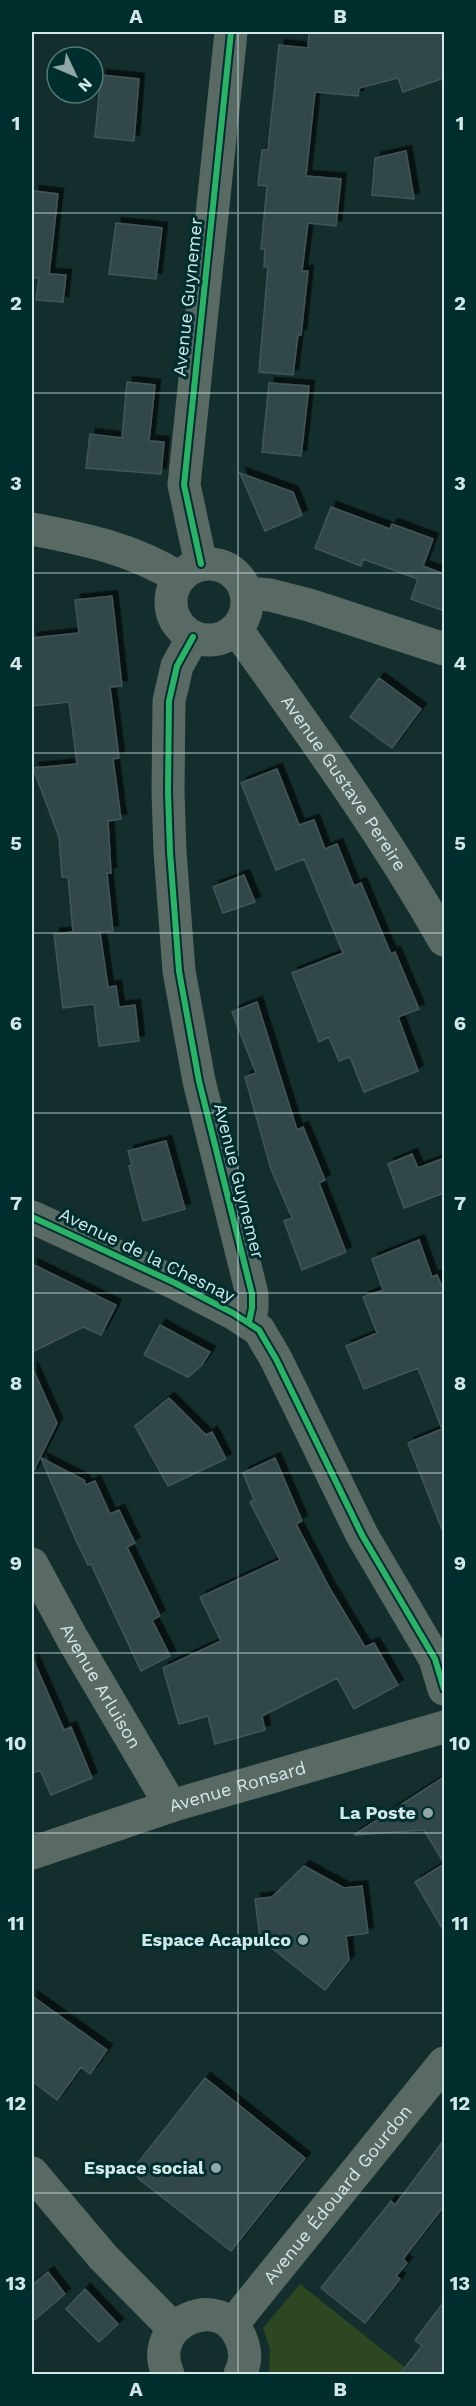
<svg xmlns="http://www.w3.org/2000/svg" width="476" height="2406" viewBox="0 0 476 2406" font-family="'Work Sans',sans-serif">
  <style>
    .green { fill: #2d4722 }
    .building { fill: #334648; stroke: #435658; stroke-width: 1.5; filter: url(#shadow) }
    .lines { fill: none; stroke-linecap: round; stroke-linejoin: round }
    .minor { stroke: #596964; stroke-width: 33 }
    .cycleway-casing { stroke: #002e2e; stroke-width: 10 }
    .cycleway { stroke: #2db169; stroke-width: 6 }
    .grid { fill: none; stroke: #d2e8e8; stroke-width: 1.5; stroke-opacity: 0.55 }
    .poi-dot { fill: #90a7a7; stroke: #002e2e; stroke-width: 2 }
    .labels { text-anchor: middle; stroke-width: 6; stroke-linejoin: round; paint-order: stroke }
    .street-label { font-size: 18px; fill: #d2e8e8; stroke: #002e2e }
    .poi-label { font-size: 18px; font-weight: bold; fill: #d2e8e8; stroke: #002e2e; text-anchor: end }
    .neatline { fill: none; stroke: #d2e8e8; stroke-width: 2 }
    .grid-label { font-size: 20px; text-anchor: middle; font-weight: bold; fill: #d2e8e8 }
  </style>
  <defs>
    <filter id="shadow"><feDropShadow dx="5.5" dy="-5.5" stdDeviation="0" flood-color="#0009"/></filter>
  </defs>
  <rect width="100%" height="100%" fill="#142e2e"/>
  <!-- green -->
  <path class="green" d="M300,2284L413,2374H269L270,2348L263,2328Z"/>
  <!-- building -->
  <path class="building" d="M309,32H444V78L403,92L398,78L359,88L358,96L315,92L306,176L341,179L336,226L308,223L302,271H308L301,335H298L293,375L259,372L268,267H264L265,249H261L267,186L258,185L262,150H268L279,45L308,48Z
    M101,75L139,79L134,141L95,137Z
    M406,151L414,199L372,195L375,158Z
    M34,191L58,194L49,274L66,275L63,302L36,300L39,278H32V213Z
    M116,223L162,228L156,279L109,274Z
    M127,382L155,385L149,441L164,442L161,474L86,468L90,434L122,438Z
    M269,383L309,386L301,456L262,452Z
    M240,473L293,492L302,515L265,531Z
    M331,507L390,529L392,524L433,539L423,566L444,574V611L411,599L418,579L363,559L361,566L315,548Z
    M112,596L122,686L110,687L119,758L113,759L121,819L108,821L111,873H107L113,931L100,932L108,987L116,986L119,1007L135,1005L139,1041L99,1046L94,1004L63,1008L54,934L73,932L68,877H62L59,837L33,768L77,764L69,702L32,706V638L79,633L75,600Z
    M379,678L421,709L392,748L350,717Z
    M277,769L299,825L314,820L325,849L337,844L354,886L361,883L391,954L395,952L419,1009L398,1017L418,1071L364,1092L350,1057L339,1061L329,1037L319,1042L292,973L343,953L304,859L276,870L241,783Z
    M244,875L255,902L223,913L213,887Z
    M257,1002L297,1130L303,1127L325,1180L319,1183L346,1252L302,1270L284,1221L292,1218L271,1169L245,1077L256,1073L232,1012Z
    M166,1141L185,1209L143,1221L129,1166L132,1165L128,1151Z
    M412,1154L418,1168L444,1158V1193L404,1208L388,1164Z
    M419,1240L432,1277L437,1275L444,1292V1531L443,1532L408,1443L442,1429L418,1368L364,1389L346,1346L377,1333L363,1297L383,1290L372,1259Z
    M32,1264L116,1305L101,1335L83,1327L32,1352Z
    M160,1325L210,1352L201,1366L188,1377L144,1355Z
    M32,1367L57,1423L32,1474Z
    M169,1398L206,1435L212,1432L226,1459L168,1486L135,1426Z
    M41,1458L84,1480L86,1485L95,1481L110,1514L119,1510L135,1543L127,1547L160,1616L152,1620L170,1656L141,1671L91,1564L88,1565L75,1538Z
    M275,1458L302,1521L296,1524L330,1589L365,1647L374,1643L398,1685L354,1709L337,1678L262,1716L265,1730L215,1744L208,1716L179,1724L163,1668L221,1641L200,1597L280,1560L250,1502L254,1500L243,1473Z
    M32,1657L64,1730L71,1727L92,1778L51,1795L40,1770L32,1774Z
    M444,1777V1863L424,1830L354,1835Z
    M444,1864V1931L415,1882Z
    M304,1866L344,1888L362,1886L368,1933L346,1936L349,1960L325,1990L269,1946L261,1947L255,1899L272,1897Z
    M32,1996L107,2050L90,2074L81,2067L57,2100L32,2081Z
    M205,2078L305,2158L231,2251L139,2179L135,2172L137,2164Z
    M444,2140V2206L403,2259L407,2263L396,2276L400,2279L365,2323L321,2288L391,2201L395,2205Z
    M48,2272L65,2294L32,2322V2285Z
    M85,2289L118,2324L99,2342L66,2309Z
    M444,2302V2374H400L422,2346L415,2340Z"/>
  <g class="lines">
    <!-- minor -->
    <g class="minor">
      <path d="M32,529C84,539 134,549 179,578"/>
      <path d="M201,564L184,485L231,32"/>
      <circle cx="209" cy="602" r="38"/>
      <path d="M246,593L270,595L309,605L444,649"/>
      <path id="s1" d="M234,631L245,641C315,739 385,836 444,940"/>
      <path d="M193,637L177,666L169,701L168,792L170,852L179,971L199,1081L252,1294V1308L249,1322"/>
      <path d="M32,1217L175,1283L233,1313L259,1330L276,1359L362,1535L435,1659L444,1689"/>
      <path id="s2" d="M32,1564L72,1638L171,1806"/>
      <path id="s3" d="M32,1853L171,1806L444,1727"/>
      <path d="M32,2173L103,2257L173,2328"/>
      <path id="s4" d="M232,2325L444,2063"/>
      <path d="M168,2374C145,2322 222,2290 241,2339C246,2351 246,2363 240,2374"/>
    </g>
    <defs>
      <path id="cycleway" d="M201,564L184,485L231,32
        M193,637L177,666L169,701L168,792L170,852L179,971L199,1081L252,1294V1308L249,1322
        M32,1217L175,1283L233,1313L259,1330L276,1359L362,1535L435,1659L444,1689"/>
    </defs>
    <!-- cycleway casing -->
    <use href="#cycleway" class="cycleway-casing"/>
    <!-- cycleway -->
    <use href="#cycleway" class="cycleway"/>
  </g>
  <!-- grid -->
  <path class="grid" d="M238,32V2374M32,213H444M32,393H444M32,573H444M32,753H444M32,933H444M32,1113H444M32,1293H444M32,1473H444M32,1653H444M32,1833H444M32,2013H444M32,2193H444"/>
  <!-- markers -->
  <g class="poi-dot">
    <circle cx="428" cy="1813" r="6"/>
    <circle cx="303" cy="1940" r="6"/>
    <circle cx="216" cy="2168" r="6"/>
  </g>
  <g class="labels">
    <!-- street labels -->
    <g class="street-label">
      <text transform="translate(188 297) rotate(-84)" y="6">Avenue Guynemer</text>
      <text dy="6" stroke="none"><textPath href="#s1" startOffset="188">Avenue Gustave Pereire</textPath></text>
      <text transform="translate(239 1181) rotate(76)" y="6">Avenue Guynemer</text>
      <text transform="translate(147 1255) rotate(26)" y="6">Avenue de la Chesnay</text>
      <text dy="6" stroke="none"><textPath href="#s2" startOffset="140">Avenue Arluison</textPath></text>
      <text dy="6" stroke="none"><textPath href="#s3" startOffset="216">Avenue Ronsard</textPath></text>
      <text dy="6" stroke="none"><textPath href="#s4" startOffset="168">Avenue Édouard Gourdon</textPath></text>
    </g>
    <!-- poi labels -->
    <g class="poi-label">
      <text x="416" y="1819">La Poste</text>
      <text x="291" y="1946">Espace Acapulco</text>
      <text x="204" y="2174">Espace social</text>
    </g>
  </g>
  <!-- border -->
  <rect width="476" height="2406" fill="none" stroke="#002e2e" stroke-width="66"/>
  <!-- north arrow -->
  <g transform="translate(75 75) rotate(134)"><circle r="28" fill="#002e2e" stroke="#547878" stroke-width="1.5"/>
  <path d="M0-4.5L10 22L0 15L-10 22Z" fill="#90a7a7"/>
  <text y="-9" font-size="16" font-weight="bold" text-anchor="middle" fill="#d2e8e8">N</text>
  </g>
  <rect x="33" y="33" width="410" height="2340" class="neatline"/>
  <g class="grid-label">
    <text x="136" y="23">A</text>
    <text x="340" y="23">B</text>
    <text x="16" y="130">1</text>
    <text x="460" y="130">1</text>
    <text x="16" y="310">2</text>
    <text x="460" y="310">2</text>
    <text x="16" y="490">3</text>
    <text x="460" y="490">3</text>
    <text x="16" y="670">4</text>
    <text x="460" y="670">4</text>
    <text x="16" y="850">5</text>
    <text x="460" y="850">5</text>
    <text x="16" y="1030">6</text>
    <text x="460" y="1030">6</text>
    <text x="16" y="1210">7</text>
    <text x="460" y="1210">7</text>
    <text x="16" y="1390">8</text>
    <text x="460" y="1390">8</text>
    <text x="16" y="1570">9</text>
    <text x="460" y="1570">9</text>
    <text x="16" y="1750">10</text>
    <text x="460" y="1750">10</text>
    <text x="16" y="1930">11</text>
    <text x="460" y="1930">11</text>
    <text x="16" y="2110">12</text>
    <text x="460" y="2110">12</text>
    <text x="16" y="2290">13</text>
    <text x="460" y="2290">13</text>
    <text x="136" y="2396">A</text>
    <text x="340" y="2396">B</text>
  </g>
</svg>
